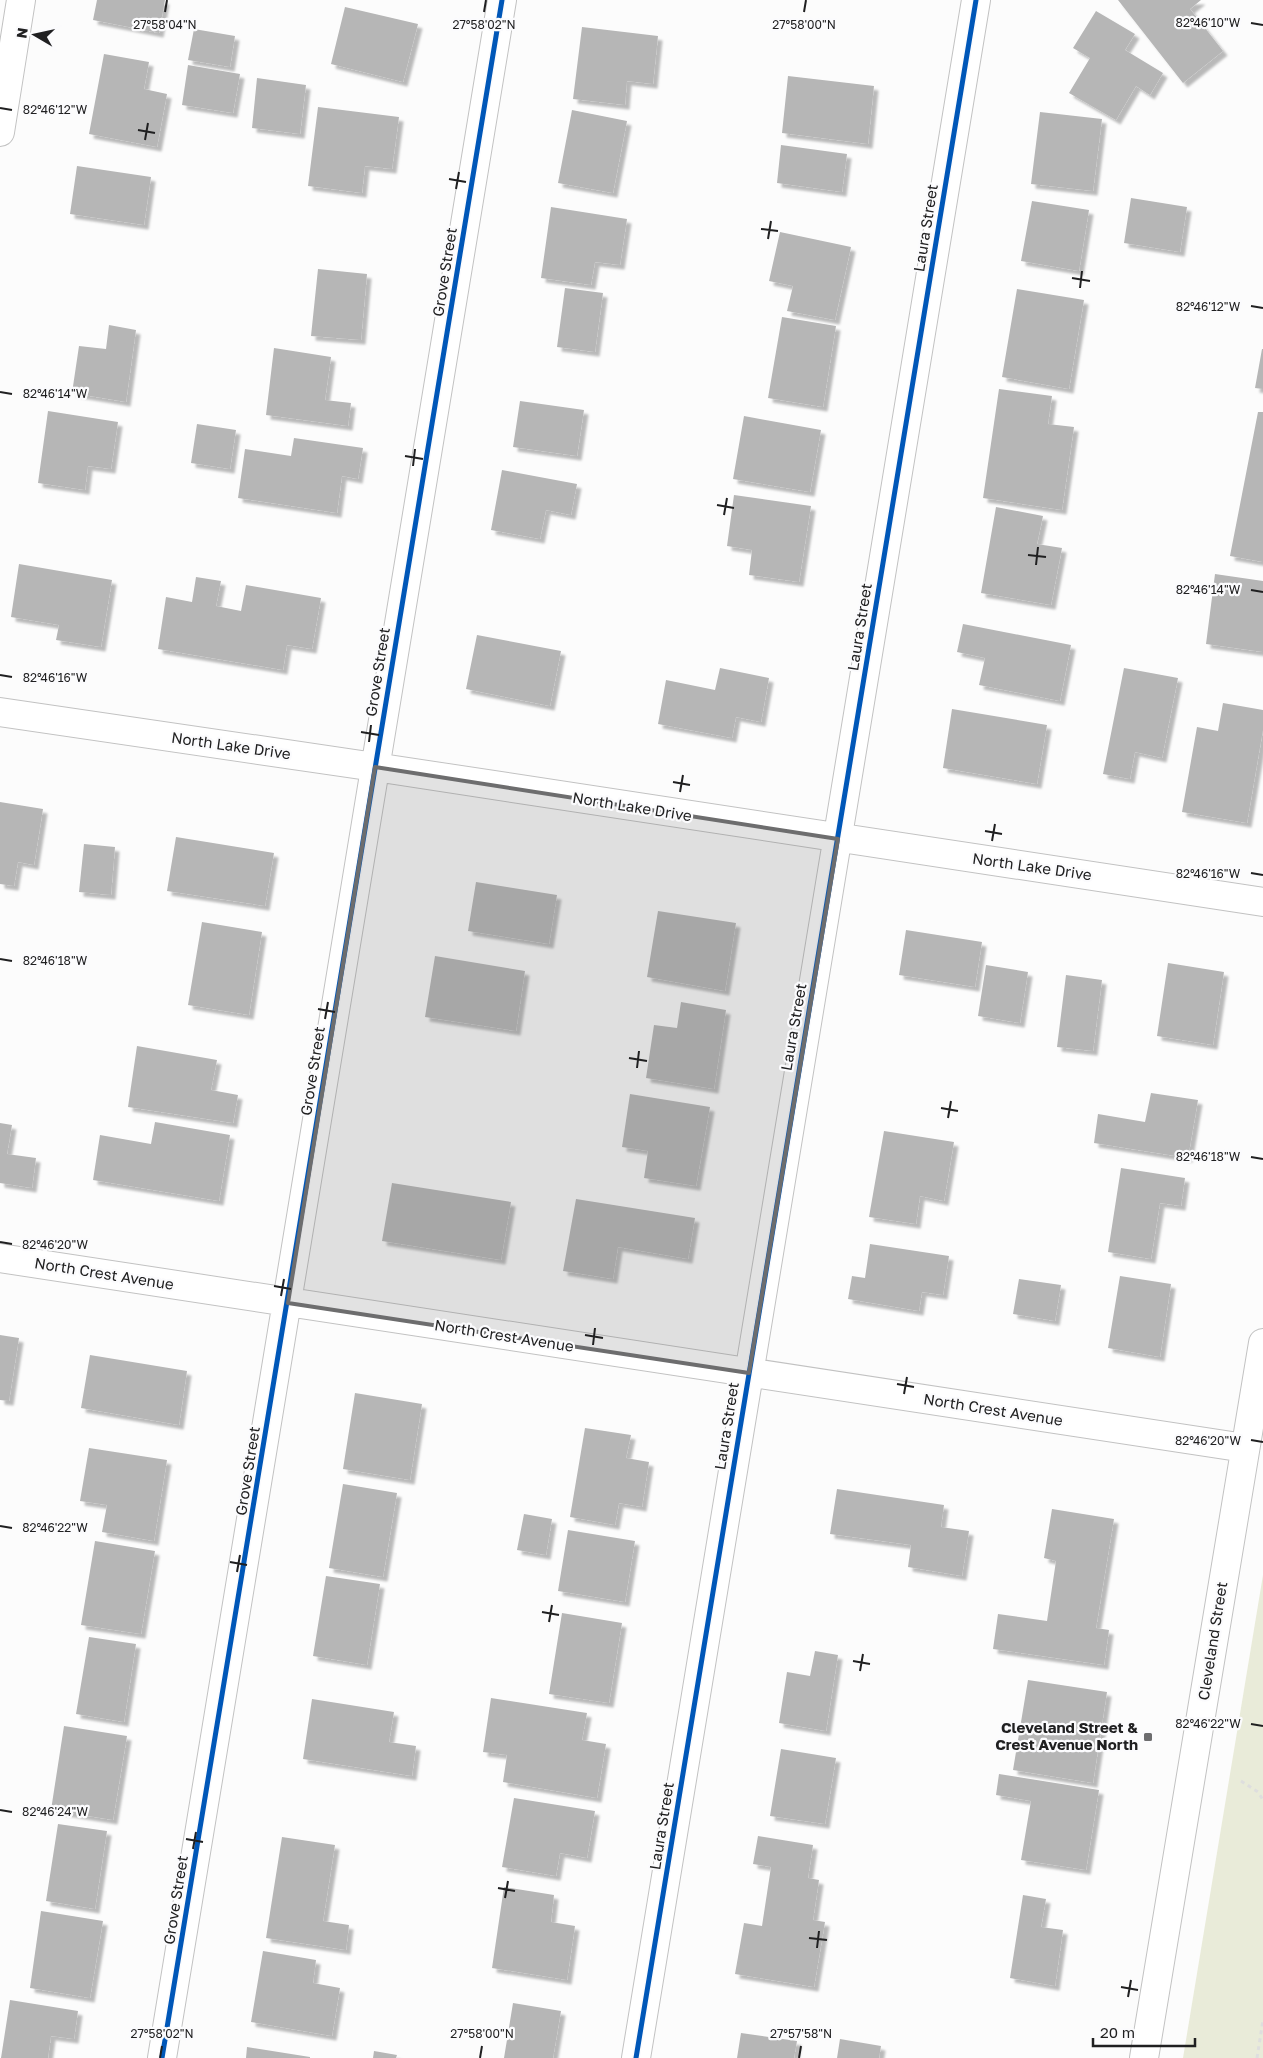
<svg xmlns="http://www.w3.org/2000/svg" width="1263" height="2058" viewBox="0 0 1263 2058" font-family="'Golos Text',sans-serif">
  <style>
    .green { fill: #e9ebd9 }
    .building { fill: #b6b6b6; filter: url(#shadow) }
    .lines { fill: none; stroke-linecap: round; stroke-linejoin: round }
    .minor-casing { stroke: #c2c2c2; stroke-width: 30 }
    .major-casing { stroke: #c2c2c2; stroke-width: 30 }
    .path { stroke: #dedede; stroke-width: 3; stroke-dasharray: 4 4; stroke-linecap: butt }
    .minor { stroke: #fff; stroke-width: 28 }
    .major { stroke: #fff; stroke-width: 28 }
    .cycleway-casing { stroke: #fbfbfd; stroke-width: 8 }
    .cycleway { stroke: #0057b8; stroke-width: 5 }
    .marked { fill: #6d6d6e; fill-opacity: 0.2; stroke: #6d6d6e; stroke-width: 4; stroke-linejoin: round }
    .ticks { fill: none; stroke: #202021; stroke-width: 2 }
    .poi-dot { fill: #6d6d6e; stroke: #fbfbfd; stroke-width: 2 }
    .labels { text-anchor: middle; stroke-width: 4.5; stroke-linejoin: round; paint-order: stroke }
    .street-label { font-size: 15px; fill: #202021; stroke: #fbfbfd }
    .poi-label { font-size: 15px; font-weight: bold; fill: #202021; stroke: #fbfbfd; text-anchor: end }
    .ticks-label { font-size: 12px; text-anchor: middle; fill: #202021; stroke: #fbfbfd; stroke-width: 4.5; stroke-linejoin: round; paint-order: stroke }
  </style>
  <defs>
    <filter id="shadow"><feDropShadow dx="4.5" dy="4.5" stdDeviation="1" flood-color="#0004"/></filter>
  </defs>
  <rect width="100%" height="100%" fill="#fcfcfc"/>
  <!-- green -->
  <path class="green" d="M1263,1575V2058H1183Z"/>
  <!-- building -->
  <path class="building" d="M97,0H165L159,33L93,20Z
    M1118,0H1201L1190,9L1223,51L1183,83Z
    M345,7L418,24L403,82L331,64Z
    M1096,11L1135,34L1125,50L1163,73L1150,95L1136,86L1116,120L1069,93L1090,58L1073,48Z
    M582,27L658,36L653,84L627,81L625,105L573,99Z
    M194,29L235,36L230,67L188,60Z
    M104,54L149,62L144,89L167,94L157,147L89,134Z
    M188,65L240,74L233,113L182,105Z
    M788,76L874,86L868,144L782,133Z
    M257,78L306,85L300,134L252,128Z
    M318,107L399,117L392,169L365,166L362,193L308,186Z
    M572,110L627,121L613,193L558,183Z
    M1040,112L1102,119L1093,191L1031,184Z
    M781,145L847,154L842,192L777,183Z
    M77,166L151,177L144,225L70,214Z
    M1131,198L1187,207L1180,252L1124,243Z
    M1032,201L1089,210L1079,271L1021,261Z
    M551,207L627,219L620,265L595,262L591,285L541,278Z
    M780,232L851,247L835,320L787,311L793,286L769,281Z
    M318,269L367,274L361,340L311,336Z
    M565,288L603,293L595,352L557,347Z
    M1017,289L1084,300L1069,389L1002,377Z
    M782,317L836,326L823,407L768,398Z
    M109,325L136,330L126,402L72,393L79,346L106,349Z
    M274,348L331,357L325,400L351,403L348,426L266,415Z
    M1262,349H1263V389L1255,388Z
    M999,389L1052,396L1048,424L1074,427L1062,510L983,498Z
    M520,401L584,410L577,456L513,447Z
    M48,411L118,422L111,469L88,466L85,490L38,483Z
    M1258,412H1263V562L1230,556Z
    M744,416L821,430L810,492L733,479Z
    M197,424L236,430L230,469L191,463Z
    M294,438L363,448L358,479L342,476L337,513L238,498L245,449L291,456Z
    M502,470L577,484L571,515L546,510L540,539L491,530Z
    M734,495L811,506L799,582L749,575L752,550L727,546Z
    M996,507L1043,516L1037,544L1062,548L1051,605L981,593Z
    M19,564L112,580L101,647L56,640L59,625L11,617Z
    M1215,574L1263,581V652L1206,644Z
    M196,577L221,581L216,606L241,611L246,585L321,598L312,649L287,645L283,670L158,649L166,597L192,602Z
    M963,624L1071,645L1060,701L979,685L985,658L957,652Z
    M477,635L561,651L550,706L466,689Z
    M720,668L769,678L761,722L736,717L732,738L658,724L666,680L715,690Z
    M1124,668L1178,678L1162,758L1135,752L1130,779L1103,774Z
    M1223,703L1263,710V730L1247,823L1182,812L1197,727L1218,731Z
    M952,709L1047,725L1037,784L943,768Z
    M0,802L43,809L34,865L18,862L14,886L0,884Z
    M176,837L274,853L265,906L167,891Z
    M84,844L115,847L111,895L79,892Z
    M476,882L557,895L549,944L468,931Z
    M658,911L736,923L725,991L647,977Z
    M202,922L262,932L249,1015L188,1005Z
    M906,930L982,942L975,987L899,975Z
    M435,956L525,971L516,1031L425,1017Z
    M1168,963L1224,972L1213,1045L1157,1036Z
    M986,965L1028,972L1020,1023L978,1016Z
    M1066,975L1102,980L1093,1051L1057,1047Z
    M681,1002L726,1010L714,1089L646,1078L654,1025L677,1028Z
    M137,1046L217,1060L211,1090L238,1095L233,1123L128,1107Z
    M1151,1093L1198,1100L1188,1158L1094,1143L1098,1114L1145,1122Z
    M630,1094L710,1107L696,1186L644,1178L648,1151L622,1147Z
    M155,1122L230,1135L219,1201L93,1180L100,1135L151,1144Z
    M0,1123L12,1125L7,1154L36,1158L32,1188L0,1183Z
    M884,1131L954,1142L944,1201L920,1196L916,1224L869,1217Z
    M1121,1168L1185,1178L1181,1206L1160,1203L1151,1259L1108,1252Z
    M392,1183L511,1202L501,1260L382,1241Z
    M576,1199L695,1218L688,1259L618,1247L613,1279L563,1271Z
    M870,1244L949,1256L943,1295L922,1292L919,1311L848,1299L852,1276L865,1278Z
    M1120,1276L1171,1284L1160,1357L1108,1348Z
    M1019,1279L1061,1285L1055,1321L1013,1314Z
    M0,1335L19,1338L9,1401L0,1400Z
    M90,1355L187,1371L179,1425L81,1408Z
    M355,1393L422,1404L410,1480L343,1469Z
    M585,1428L631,1435L626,1458L649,1462L642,1507L619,1503L615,1525L570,1517Z
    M89,1448L167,1460L154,1541L102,1532L107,1505L80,1501Z
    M343,1484L397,1493L383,1577L329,1568Z
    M837,1489L944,1505L941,1527L969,1531L962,1576L908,1567L911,1545L830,1534Z
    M1052,1509L1114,1519L1096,1628L1109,1630L1104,1665L993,1649L998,1614L1047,1621L1056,1561L1044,1558Z
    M524,1514L552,1519L546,1555L517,1550Z
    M568,1530L635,1541L625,1602L558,1591Z
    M95,1541L155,1551L141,1634L81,1625Z
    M326,1576L380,1584L367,1665L313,1656Z
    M562,1613L622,1623L609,1703L549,1694Z
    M89,1637L136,1644L124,1722L76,1714Z
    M815,1651L838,1655L826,1731L779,1723L787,1672L810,1676Z
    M1028,1680L1107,1692L1093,1783L1013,1770Z
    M491,1698L587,1713L582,1740L606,1744L597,1798L503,1782L507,1755L483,1752Z
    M312,1699L394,1712L389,1742L416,1746L412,1776L303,1759Z
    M64,1726L127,1736L113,1820L51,1810Z
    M781,1749L836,1758L825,1824L770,1816Z
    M999,1774L1099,1790L1086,1870L1021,1860L1031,1801L996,1795Z
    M514,1798L595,1811L587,1858L560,1853L556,1876L502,1867Z
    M58,1824L107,1831L95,1909L46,1901Z
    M758,1836L813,1845L808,1878L819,1880L813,1920L825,1922L814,1987L735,1974L744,1923L762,1926L771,1867L753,1864Z
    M282,1837L335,1845L323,1921L349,1925L346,1950L266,1938Z
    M504,1887L554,1895L551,1922L575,1926L567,1980L492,1968Z
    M1023,1895L1046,1899L1041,1927L1063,1930L1055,1986L1010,1978Z
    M41,1911L103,1921L90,1998L30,1988Z
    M263,1951L316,1960L313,1983L340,1988L332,2036L251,2022Z
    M10,2000L78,2011L74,2039L51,2036L48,2058H1Z
    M513,2003L561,2011L553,2058H504Z
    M741,2033L797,2041L794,2058H737Z
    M840,2039L881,2046L879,2058H837Z
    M247,2047L310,2057V2058H246Z
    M374,2051L397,2055L396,2058H373Z"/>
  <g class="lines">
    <defs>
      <path id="minor" d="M0,712L375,767L1263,902
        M0,1258L1245,1448
        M162,2058L502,0
        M636,2058L976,0
        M1144,2058L1263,1343"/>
      <path id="major" d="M0,132L21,0"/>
    </defs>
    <!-- minor casing -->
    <use href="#minor" class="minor-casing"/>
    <!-- major casing -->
    <use href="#major" class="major-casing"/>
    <!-- path -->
    <path class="path" d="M1241,1781L1258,1792L1263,1800
      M1257,2058L1263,2020"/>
    <!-- minor -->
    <use href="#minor" class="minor"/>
    <!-- major -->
    <use href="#major" class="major"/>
    <defs>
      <path id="cycleway" d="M162,2058L502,0
        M636,2058L976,0"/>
    </defs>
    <!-- cycleway casing -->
    <use href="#cycleway" class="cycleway-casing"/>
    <!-- cycleway -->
    <use href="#cycleway" class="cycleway"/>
  </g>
  <!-- marked area -->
  <path class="marked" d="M375,767L838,839L749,1373L288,1303Z"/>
  <!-- ticks -->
  <path class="ticks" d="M165,12L167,0M484,12L486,0M804,12L806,0M1251,23L1263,25M0,108L12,110M138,130L155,133M145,140L148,123M449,179L466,182M456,189L459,172M761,229L778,231M768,239L771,221M1072,278L1090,281M1080,288L1082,271M1251,306L1263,308M0,392L12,394M405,456L423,459M413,466L415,449M717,505L734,508M724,515L727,498M1028,555L1046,557M1036,565L1038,547M1251,590L1263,592M0,675L12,677M361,732L379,735M369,742L371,725M673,782L690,785M680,792L683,775M985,831L1002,834M992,841L995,824M1251,873L1263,875M0,959L12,961M318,1009L335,1012M325,1019L328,1002M629,1058L647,1061M637,1068L639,1051M941,1108L958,1111M948,1118L951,1101M1251,1157L1263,1159M0,1242L12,1244M274,1286L291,1289M281,1296L284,1279M585,1335L603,1338M593,1345L595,1328M897,1384L914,1387M904,1394L907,1377M1251,1440L1263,1442M0,1526L12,1528M230,1562L247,1565M237,1572L240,1555M542,1612L559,1615M549,1622L552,1605M853,1661L870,1664M860,1671L863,1654M1251,1724L1263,1726M0,1810L12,1812M186,1839L203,1842M193,1849L196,1832M498,1888L515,1891M505,1898L508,1881M809,1938L827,1940M817,1948L819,1931M1121,1987L1138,1990M1128,1997L1131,1980M160,2058L162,2046M480,2058L482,2046M799,2058L801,2046"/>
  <!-- markers -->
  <rect class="poi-dot" x="1143" y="1732" width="10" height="10" rx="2.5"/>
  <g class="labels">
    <!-- street labels -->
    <g class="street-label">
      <text transform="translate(926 228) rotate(-81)" y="5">Laura Street</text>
      <text transform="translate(445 272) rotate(-81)" y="5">Grove Street</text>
      <text transform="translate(860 627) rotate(-81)" y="5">Laura Street</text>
      <text transform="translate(378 672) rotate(-81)" y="5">Grove Street</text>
      <text transform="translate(231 746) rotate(8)" y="5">North Lake Drive</text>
      <text transform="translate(632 807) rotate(9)" y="5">North Lake Drive</text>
      <text transform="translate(1032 867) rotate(8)" y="5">North Lake Drive</text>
      <text transform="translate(794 1027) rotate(-80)" y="5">Laura Street</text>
      <text transform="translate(313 1071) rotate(-81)" y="5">Grove Street</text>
      <text transform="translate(104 1274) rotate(9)" y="5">North Crest Avenue</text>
      <text transform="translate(504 1336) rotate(9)" y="5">North Crest Avenue</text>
      <text transform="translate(993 1410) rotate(9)" y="5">North Crest Avenue</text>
      <text transform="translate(727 1426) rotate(-81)" y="5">Laura Street</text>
      <text transform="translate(248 1471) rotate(-81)" y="5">Grove Street</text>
      <text transform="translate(1213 1641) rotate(-81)" y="5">Cleveland Street</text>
      <text transform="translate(662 1826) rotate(-81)" y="5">Laura Street</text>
      <text transform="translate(176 1900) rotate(-81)" y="5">Grove Street</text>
    </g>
    <!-- poi labels -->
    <g class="poi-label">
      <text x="1138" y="1733">Cleveland Street &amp;<tspan x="1138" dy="17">Crest Avenue North</tspan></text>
    </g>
  </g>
  <g class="ticks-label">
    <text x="1208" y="27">82°46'10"W</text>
    <text x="165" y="29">27°58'04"N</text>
    <text x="484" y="29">27°58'02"N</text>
    <text x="804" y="29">27°58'00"N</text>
    <text x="55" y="114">82°46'12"W</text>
    <text x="1208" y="311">82°46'12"W</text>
    <text x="55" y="398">82°46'14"W</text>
    <text x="1208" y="594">82°46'14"W</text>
    <text x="55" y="682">82°46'16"W</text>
    <text x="1208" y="878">82°46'16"W</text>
    <text x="55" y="965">82°46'18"W</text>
    <text x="1208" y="1161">82°46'18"W</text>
    <text x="55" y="1249">82°46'20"W</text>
    <text x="1208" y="1445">82°46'20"W</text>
    <text x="55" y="1532">82°46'22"W</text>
    <text x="1208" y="1728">82°46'22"W</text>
    <text x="55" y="1816">82°46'24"W</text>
    <text x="162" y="2038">27°58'02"N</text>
    <text x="482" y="2038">27°58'00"N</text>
    <text x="801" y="2038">27°57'58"N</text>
  </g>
  <!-- north arrow -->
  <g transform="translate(35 35) rotate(279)" stroke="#fbfbfd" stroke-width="4" paint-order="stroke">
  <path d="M0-4L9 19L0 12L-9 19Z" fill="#202021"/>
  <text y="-8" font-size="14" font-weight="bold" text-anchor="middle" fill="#202021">N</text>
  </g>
  <!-- scale -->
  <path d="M1093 2038v8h102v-8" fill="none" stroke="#202021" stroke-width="2.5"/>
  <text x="1100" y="2038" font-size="15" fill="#202021" stroke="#fbfbfd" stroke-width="4" paint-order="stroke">20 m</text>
</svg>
